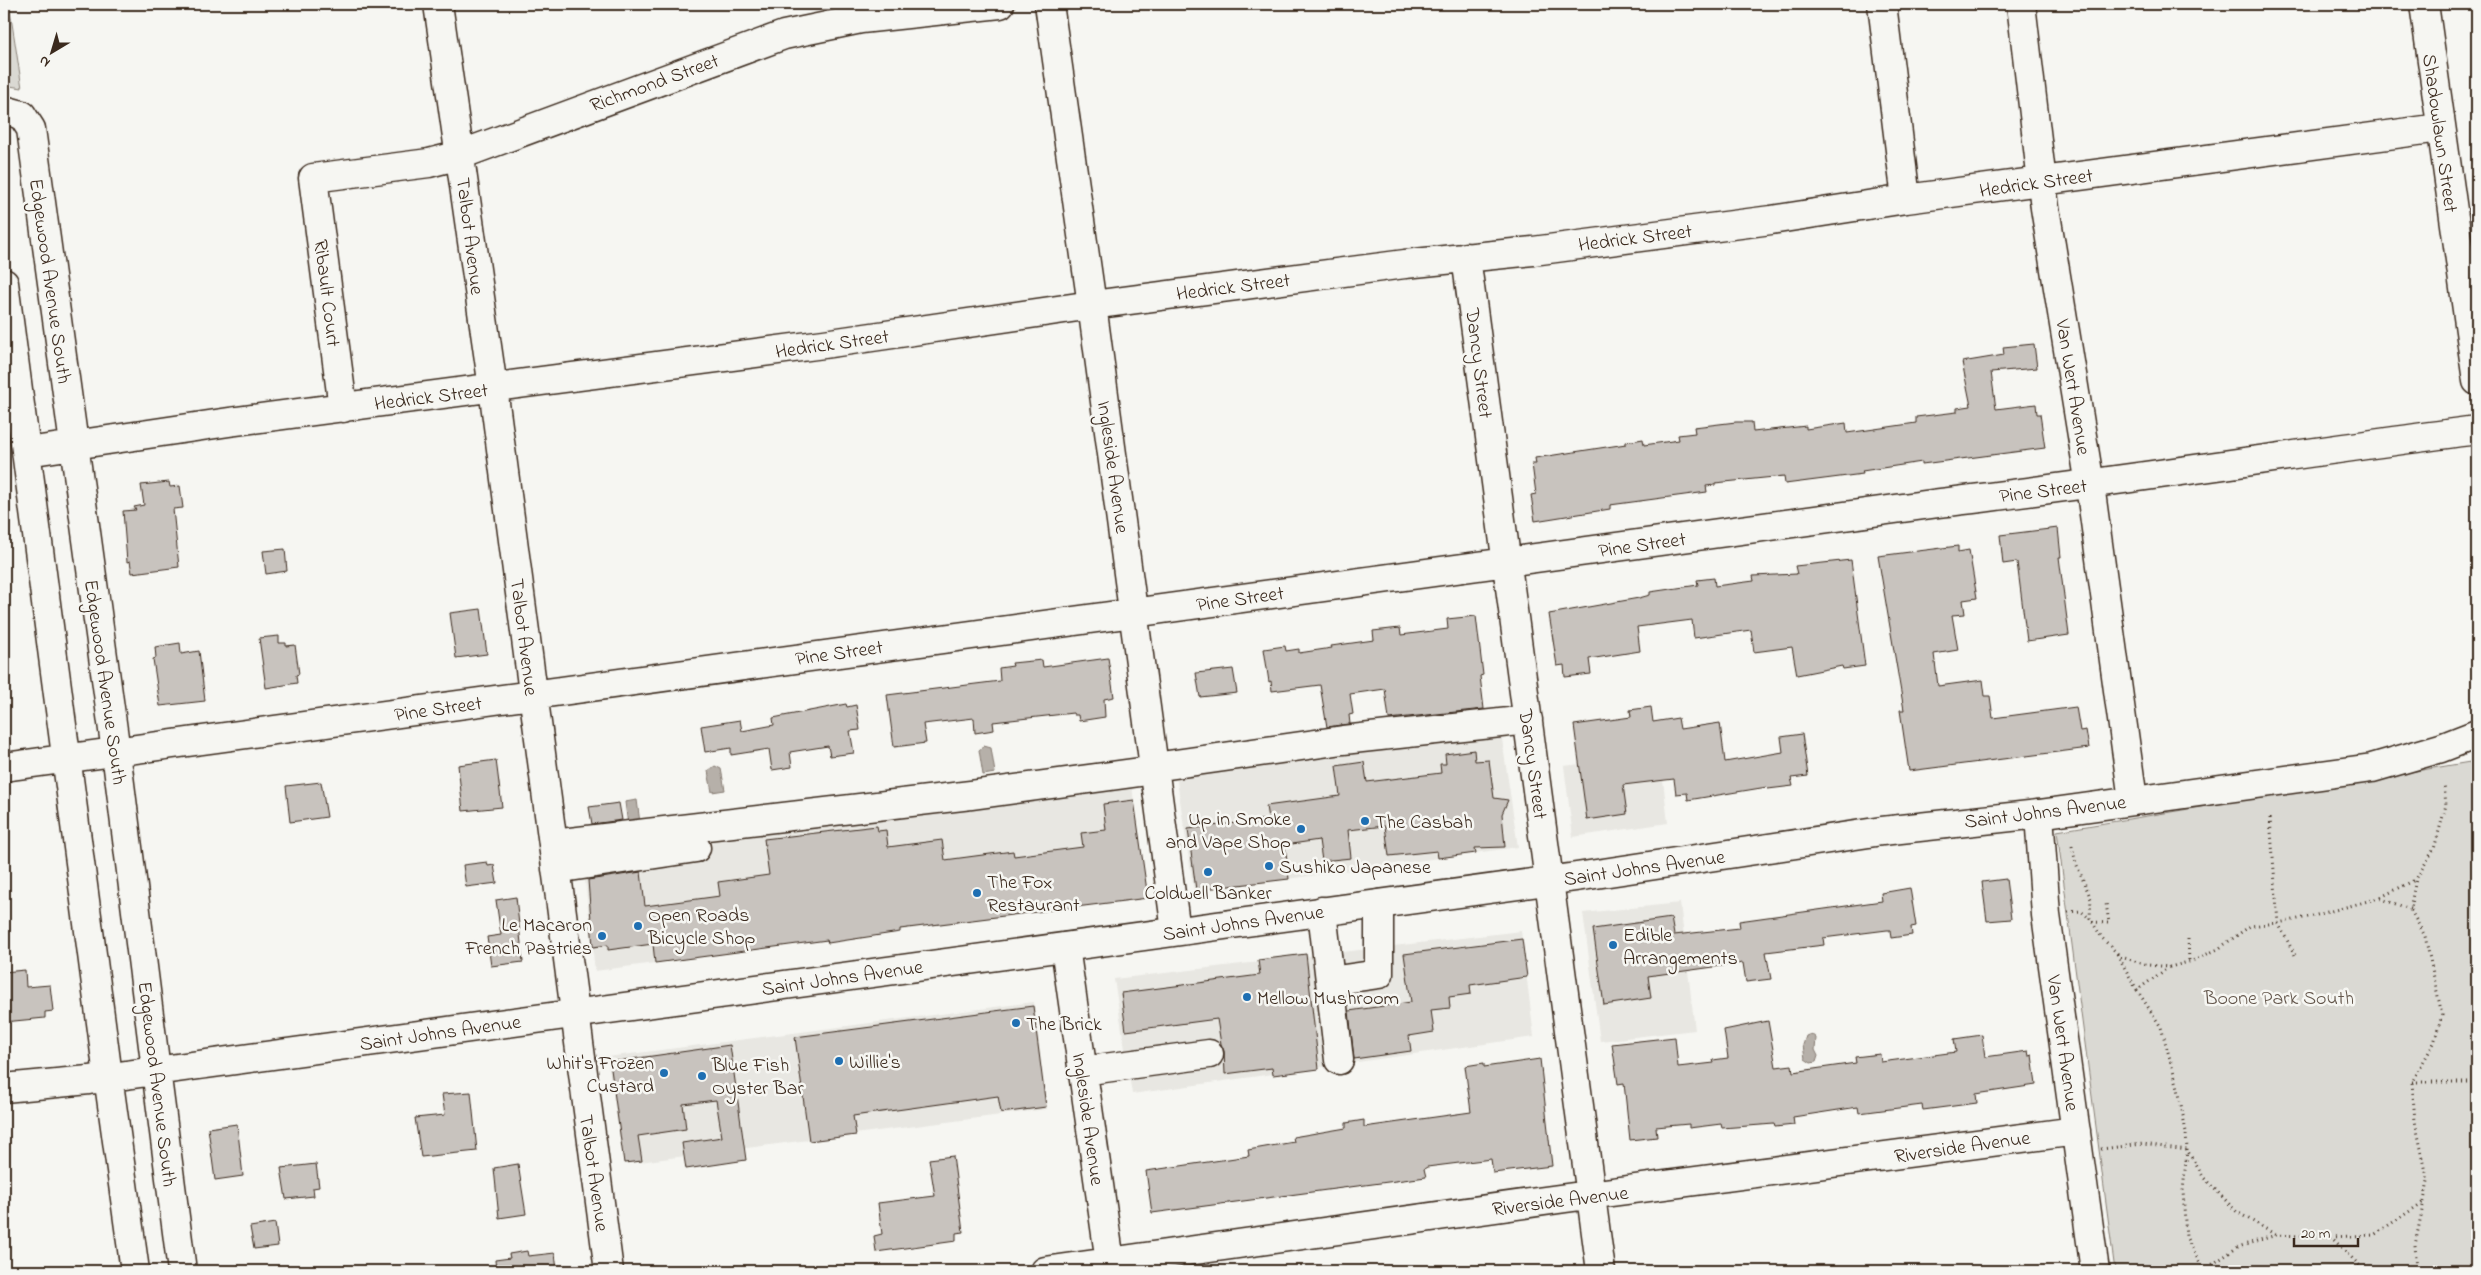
<svg xmlns="http://www.w3.org/2000/svg" width="2481" height="1275" viewBox="0 0 2481 1275" font-family="'Indie Flower',sans-serif">
  <style>
    .built { fill: #e8e7e2 }
    .green { fill: #dad9d3; stroke: #8a8278 }
    .water { fill: #b6b0a9; stroke: #857a71 }
    .building { fill: #c8c3be; stroke: #3b2a1e }
    .lines { fill: none; stroke-linecap: round; stroke-linejoin: round }
    .minor-casing { stroke: #3b2a1e; stroke-width: 31 }
    .major-casing { stroke: #3b2a1e; stroke-width: 31 }
    .path { stroke: #3b2a1e; stroke-width: 3; stroke-dasharray: 1 4; stroke-linecap: butt }
    .minor { stroke: #f6f6f2; stroke-width: 28 }
    .major { stroke: #f6f6f2; stroke-width: 28 }
    .poi-dot { fill: #1f6fb2; stroke: #f6f6f2; stroke-width: 2 }
    .labels { text-anchor: middle; stroke-width: 5; stroke-linejoin: round; paint-order: stroke }
    .street-label { font-size: 20px; fill: #3b2a1e; stroke: #f6f6f2 }
    .poi-label { font-size: 20px; fill: #3b2a1e; stroke: #f6f6f2; text-anchor: start }
    .park-label { font-size: 20px; fill: #63564b; stroke: #f6f6f2 }
  </style>
  <rect width="100%" height="100%" fill="#f6f6f2"/>
  <filter id="ink" filterUnits="userSpaceOnUse"><feTurbulence type="fractalNoise" baseFrequency=".02" numOctaves="2"/><feDisplacementMap in="SourceGraphic" scale="10" xChannelSelector="R" yChannelSelector="G"/><feConvolveMatrix kernelMatrix="1 2 1 2 8 2 1 2 1" color-interpolation-filters="sRGB"/></filter>
  <g filter="url(#ink)">
    <!-- built -->
    <path class="built" d="M1499,719L1518,847L1194,892L1175,768Z
      M1660,754L1668,823L1573,837L1564,766Z
      M1132,786L1146,897L595,971L582,853Z
      M1680,903L1695,1030L1600,1041L1583,913Z
      M1521,931L1534,1037L1132,1094L1114,979Z
      M1034,1002L1047,1109L624,1164L607,1057Z"/>
    <!-- green -->
    <path class="green" d="M4,4H9L22,88L4,85Z
      M2470,762L2477,804V1271H2115L2057,831Z"/>
    <!-- water -->
    <path class="water" d="M984,746L991,748L995,773L983,775L979,750Z
      M715,766L721,769L725,790L712,792L708,771Z
      M637,800L640,823L628,825L625,802Z
      M1811,1034L1816,1038L1815,1050L1818,1056L1816,1062L1811,1063L1805,1059L1803,1045L1806,1036Z"/>
    <!-- building -->
    <path class="building" d="M2034,344L2037,368L1991,372L1996,409L2036,404L2037,414H2040L2045,448L1922,464V462L1862,471L1863,474L1785,484L1784,476L1715,483V485L1706,486L1707,492L1610,505V509L1535,521L1531,495L1536,494L1532,464H1536L1535,458L1626,444V442L1643,439L1644,445L1679,440L1678,435L1695,433L1694,427L1736,422H1752L1753,432L1806,426V429L1846,423L1847,433L1916,423V417L1957,412V408L1971,406L1962,362L2004,355L2003,347Z
      M169,482L170,487L180,486L183,508L173,509L179,567L132,573L130,561L127,562L123,511L136,510L134,507L144,505L141,485Z
      M2058,528L2061,557H2059L2069,635L2027,641L2017,562L2003,564L2000,535Z
      M1958,546V552L1969,550L1977,598L1963,600L1965,614L1952,615L1958,650L1934,654L1938,686L1983,680L1985,696H1990L1993,718L2076,707L2080,731L2086,730L2089,748L1909,771L1900,710H1904L1878,556Z
      M285,549L287,571L266,574L263,551Z
      M1851,560L1865,666L1843,669L1842,666L1797,675L1792,647L1754,652L1751,630L1694,638L1692,620L1637,627L1640,651L1589,659L1591,674L1565,677L1564,665L1557,666L1549,614L1639,598L1650,595V592L1698,585L1697,580L1714,578L1715,586L1754,581L1753,576L1797,574L1795,566Z
      M481,609L487,654L456,658L450,613Z
      M1476,616L1483,675L1480,676L1484,709L1389,719L1385,689L1350,694L1353,714L1349,715L1350,724L1327,727L1320,685L1272,691L1271,681L1269,682L1264,649L1285,646L1286,651L1299,649V653L1332,648L1331,646L1374,640L1373,631L1400,628L1401,635L1448,629L1447,619Z
      M279,636V643H286V646L295,645L299,674L296,675L297,683L266,688L259,638Z
      M180,643L181,654L199,651L205,701L160,706L153,659L156,658L155,647Z
      M1108,658L1114,697L1104,699L1105,717L1079,721L1078,715H1074L1073,713L993,722L994,730L975,733L974,718L923,724L926,743L894,747L887,695L1000,681L999,668L1013,666L1012,663L1042,660L1043,667Z
      M1233,669L1237,693L1200,697L1196,673Z
      M846,704L847,707L856,705L860,730L850,731L854,753L830,756L828,746L790,752L792,767L772,770L769,749L731,755V748L705,752L701,726L740,720L742,731L774,725L773,718Z
      M1651,707L1653,722L1678,718L1680,729L1720,723L1725,762L1783,752L1781,737L1802,734L1808,776L1791,778L1793,786L1768,789L1767,787L1688,800L1687,793L1676,794L1674,779L1623,785L1627,814L1587,820L1574,725L1631,717L1630,710Z
      M1474,750L1475,761L1489,760L1494,798L1508,800L1502,814L1505,847L1475,848L1476,853L1438,858L1437,851L1389,856L1385,826L1348,830L1351,858L1322,861L1319,840L1285,845L1289,879L1196,890L1188,829L1268,819L1266,806L1340,796L1336,766L1364,762L1367,782L1441,773L1440,764H1446L1445,754Z
      M496,760L502,807L463,811L458,765Z
      M321,782L327,817L290,822L286,786Z
      M1134,800L1148,898L900,929V932L828,943L827,940L655,963L653,944L608,950V945L593,947L588,880L641,872L645,906L720,896L718,882L769,875L764,839L877,826L878,831L886,830L888,847L942,840L945,860L1013,851L1014,856L1083,847L1081,833L1106,830L1103,804Z
      M619,803L622,820L592,824L589,807Z
      M487,862L488,866L494,865L497,883L466,887L463,865Z
      M2006,879L2011,919L1987,921L1982,882Z
      M1910,888L1916,926L1911,927L1912,935L1891,938L1890,930H1887L1823,938L1824,945L1766,952L1771,979L1746,982L1743,963L1648,976L1651,998L1604,1005L1593,929L1671,918L1674,935L1740,928L1739,921L1882,901L1881,893Z
      M516,897L523,962L491,966L487,937L501,935L496,900Z
      M1522,939L1527,977L1470,985L1471,994L1449,997L1450,1008L1431,1010L1434,1032L1409,1036L1411,1051L1354,1059L1349,1011L1411,1002L1404,954Z
      M1306,954L1319,1069L1273,1075L1272,1068L1225,1074L1224,1051L1221,1044L1217,1019L1126,1031L1121,993L1260,975L1258,960Z
      M25,970L26,987L50,985L53,1011L45,1012V1018L4,1022V972Z
      M1033,1006L1046,1107L1001,1113L998,1096L853,1116L856,1135L809,1141L795,1037Z
      M1768,1021L1776,1067L1792,1065L1793,1072L1856,1063L1855,1057L1880,1054L1881,1062L1956,1052L1954,1039L1982,1035L1985,1057L2028,1051L2029,1056L2032,1055L2036,1085L1976,1094L1977,1103L1923,1110L1922,1105L1859,1113L1858,1107L1793,1117L1794,1125L1775,1127L1774,1124L1722,1128L1721,1124L1689,1128V1124L1656,1127L1657,1137L1630,1140L1624,1083L1618,1084L1612,1044L1675,1037L1678,1067L1714,1063L1713,1060L1728,1058L1724,1030Z
      M730,1045L746,1160L686,1169L682,1143L722,1137L716,1100L683,1104L686,1129L638,1136L642,1161L624,1163L610,1062Z
      M1540,1059L1552,1166L1493,1173L1491,1159L1427,1167L1424,1169L1426,1177L1152,1213L1146,1171L1249,1156L1248,1150L1294,1142L1293,1137L1346,1128V1123L1364,1120V1127L1471,1112L1465,1066L1484,1063V1067Z
      M471,1092L477,1151L421,1157L415,1118L445,1115L442,1094Z
      M237,1124L243,1176L215,1180L208,1128Z
      M953,1156L963,1232L956,1233V1241L876,1252L874,1236L882,1234L878,1203L935,1196L929,1159Z
      M316,1164L319,1187L313,1188L314,1196L286,1199L281,1168Z
      M518,1164L526,1214L499,1218L494,1168Z
      M275,1223L278,1246L254,1249L250,1227Z
      M527,1251L528,1256L555,1253L557,1271H496L495,1260L510,1258L509,1254Z"/>
    <g class="lines">
      <defs>
        <path id="minor" d="M438,4L493,388L609,1271
          M1049,4L1092,305L1176,931
          M1882,4L1906,199
          M2021,4L2045,208L2090,485L2133,800
          M2424,4L2477,381
          M4,110L22,115L31,129L116,752L156,1070
          M1466,257L1601,1271
          M4,283L108,1076
          M343,408L313,178L429,163L460,155L784,35L861,19L1000,4
          M27,452L229,422L824,344L1092,305L1405,264L1533,251L1771,220L1906,199L2440,128
          M4,767L1939,503C2119,482 2298,453 2477,430
          M1154,767L1343,740L1528,720
          M2039,814L2046,915L2095,1271
          M553,844L971,795L1155,770
          M556,869L696,848
          M1322,911L1330,981
          M1065,947L1110,1262L1105,1271
          M1339,1060L1330,981L1379,974V904
          M1082,1071L1209,1054
          M1045,1271L1566,1198L2076,1131"/>
        <path id="major" d="M156,1070L182,1271
          M108,1076L135,1271
          M4,1088L89,1080L1576,877L1882,831L2039,814L2372,768L2441,748L2477,734"/>
      </defs>
      <!-- minor casing -->
      <use href="#minor" class="minor-casing"/>
      <!-- major casing -->
      <use href="#major" class="major-casing"/>
      <!-- path -->
      <path class="path" d="M2270,818L2278,923L2313,916L2379,898
        M2072,846L2076,863L2091,899L2090,918L2102,938L2121,957L2148,965L2170,967L2192,961L2218,949L2250,926L2278,923L2296,957
        M2410,909L2379,898L2415,880
        M2068,912L2081,911L2089,918
        M2092,922L2109,923L2106,903
        M2188,939L2189,961
        M2117,954L2137,990L2169,967
        M2137,990L2161,1027L2178,1088L2186,1132L2187,1150L2183,1191L2186,1237L2204,1271
        M2412,1082H2477
        M2101,1149L2143,1144L2187,1150L2204,1178L2237,1212L2276,1235
        M2331,1237L2374,1235L2425,1201
        M2204,1270L2238,1247L2276,1235L2331,1237L2365,1271
        M2417,1271L2415,1245L2428,1181L2415,1121L2412,1082L2434,1043L2442,1015L2425,936L2410,909L2416,879L2434,849L2446,805L2444,784"/>
      <!-- minor -->
      <use href="#minor" class="minor"/>
      <!-- major -->
      <use href="#major" class="major"/>
    </g>
  </g>
  <!-- markers -->
  <g class="poi-dot">
    <circle cx="1365" cy="821" r="5"/>
    <circle cx="1301" cy="829" r="5"/>
    <circle cx="1269" cy="866" r="5"/>
    <circle cx="1208" cy="872" r="5"/>
    <circle cx="977" cy="893" r="5"/>
    <circle cx="638" cy="926" r="5"/>
    <circle cx="602" cy="936" r="5"/>
    <circle cx="1613" cy="945" r="5"/>
    <circle cx="1247" cy="997" r="5"/>
    <circle cx="1016" cy="1023" r="5"/>
    <circle cx="839" cy="1061" r="5"/>
    <circle cx="664" cy="1073" r="5"/>
    <circle cx="702" cy="1076" r="5"/>
  </g>
  <g class="labels">
    <!-- street labels -->
    <g class="street-label">
      <text transform="translate(654 82) rotate(-20)" y="7">Richmond Street</text>
      <text transform="translate(2441 133) rotate(82)" y="7">Shadowlawn Street</text>
      <text transform="translate(2036 182) rotate(-8)" y="7">Hedrick Street</text>
      <text transform="translate(471 236) rotate(83)" y="7">Talbot Avenue</text>
      <text transform="translate(1635 237) rotate(-7)" y="7">Hedrick Street</text>
      <text transform="translate(51 281) rotate(82)" y="7">Edgewood Avenue South</text>
      <text transform="translate(1233 286) rotate(-7)" y="7">Hedrick Street</text>
      <text transform="translate(328 293) rotate(83)" y="7">Ribault Court</text>
      <text transform="translate(832 343) rotate(-8)" y="7">Hedrick Street</text>
      <text transform="translate(1480 363) rotate(83)" y="7">Dancy Street</text>
      <text transform="translate(2074 387) rotate(81)" y="7">Van Wert Avenue</text>
      <text transform="translate(431 396) rotate(-7)" y="7">Hedrick Street</text>
      <text transform="translate(1114 467) rotate(82)" y="7">Ingleside Avenue</text>
      <text transform="translate(2043 490) rotate(-7)" y="7">Pine Street</text>
      <text transform="translate(1642 544) rotate(-8)" y="7">Pine Street</text>
      <text transform="translate(1240 598) rotate(-8)" y="7">Pine Street</text>
      <text transform="translate(525 637) rotate(83)" y="7">Talbot Avenue</text>
      <text transform="translate(839 652) rotate(-8)" y="7">Pine Street</text>
      <text transform="translate(106 682) rotate(82)" y="7">Edgewood Avenue South</text>
      <text transform="translate(438 708) rotate(-8)" y="7">Pine Street</text>
      <text transform="translate(1534 764) rotate(82)" y="7">Dancy Street</text>
      <text transform="translate(2045 811) rotate(-7)" y="7">Saint Johns Avenue</text>
      <text transform="translate(1644 867) rotate(-8)" y="7">Saint Johns Avenue</text>
      <text transform="translate(1243 922) rotate(-8)" y="7">Saint Johns Avenue</text>
      <text transform="translate(842 977) rotate(-8)" y="7">Saint Johns Avenue</text>
      <text transform="translate(440 1032) rotate(-8)" y="7">Saint Johns Avenue</text>
      <text transform="translate(2064 1043) rotate(82)" y="7">Van Wert Avenue</text>
      <text transform="translate(158 1084) rotate(83)" y="7">Edgewood Avenue South</text>
      <text transform="translate(1089 1119) rotate(82)" y="7">Ingleside Avenue</text>
      <text transform="translate(1962 1146) rotate(-8)" y="7">Riverside Avenue</text>
      <text transform="translate(595 1173) rotate(82)" y="7">Talbot Avenue</text>
      <text transform="translate(1560 1200) rotate(-7)" y="7">Riverside Avenue</text>
    </g>
    <!-- poi labels -->
    <g class="poi-label">
      <text x="1291" y="825" text-anchor="end">Up in Smoke<tspan x="1291" dy="23">and Vape Shop</tspan></text>
      <text x="1375" y="828">The Casbah</text>
      <text x="1279" y="873">Sushiko Japanese</text>
      <text x="987" y="888">The Fox<tspan x="987" dy="23">Restaurant</tspan></text>
      <text x="1208" y="899" text-anchor="middle">Coldwell Banker</text>
      <text x="648" y="921">Open Roads<tspan x="648" dy="23">Bicycle Shop</tspan></text>
      <text x="592" y="931" text-anchor="end">Le Macaron<tspan x="592" dy="23">French Pastries</tspan></text>
      <text x="1623" y="941">Edible<tspan x="1623" dy="23">Arrangements</tspan></text>
      <text x="1257" y="1004">Mellow Mushroom</text>
      <text x="1026" y="1030">The Brick</text>
      <text x="849" y="1068">Willie's</text>
      <text x="654" y="1069" text-anchor="end">Whit's Frozen<tspan x="654" dy="23">Custard</tspan></text>
      <text x="712" y="1071">Blue Fish<tspan x="712" dy="23">Oyster Bar</tspan></text>
    </g>
    <!-- park labels -->
    <g class="park-label">
      <text x="2279" y="1004">Boone Park South</text>
    </g>
  </g>
  <!-- margin -->
  <rect width="2481" height="1275" fill="none" stroke="#f6f6f2" stroke-width="20"/>
  <rect x="10" y="10" width="2461" height="1255" fill="none" stroke="#3b2a1e" stroke-width="2" filter="url(#ink)"/>
  <!-- north arrow -->
  <g transform="translate(52 52) rotate(218)" stroke="#f6f6f2" stroke-width="4" paint-order="stroke">
  <path d="M0-4L9 19L0 12L-9 19Z" fill="#3b2a1e"/>
  <text y="-8" font-size="14" font-weight="bold" text-anchor="middle" fill="#3b2a1e">N</text>
  </g>
  <!-- scale -->
  <path d="M2294 1238v8h64v-8" fill="none" stroke="#3b2a1e" stroke-width="2.5"/>
  <text x="2301" y="1238" font-size="15" fill="#3b2a1e" stroke="#f6f6f2" stroke-width="4" paint-order="stroke">20 m</text>
</svg>
